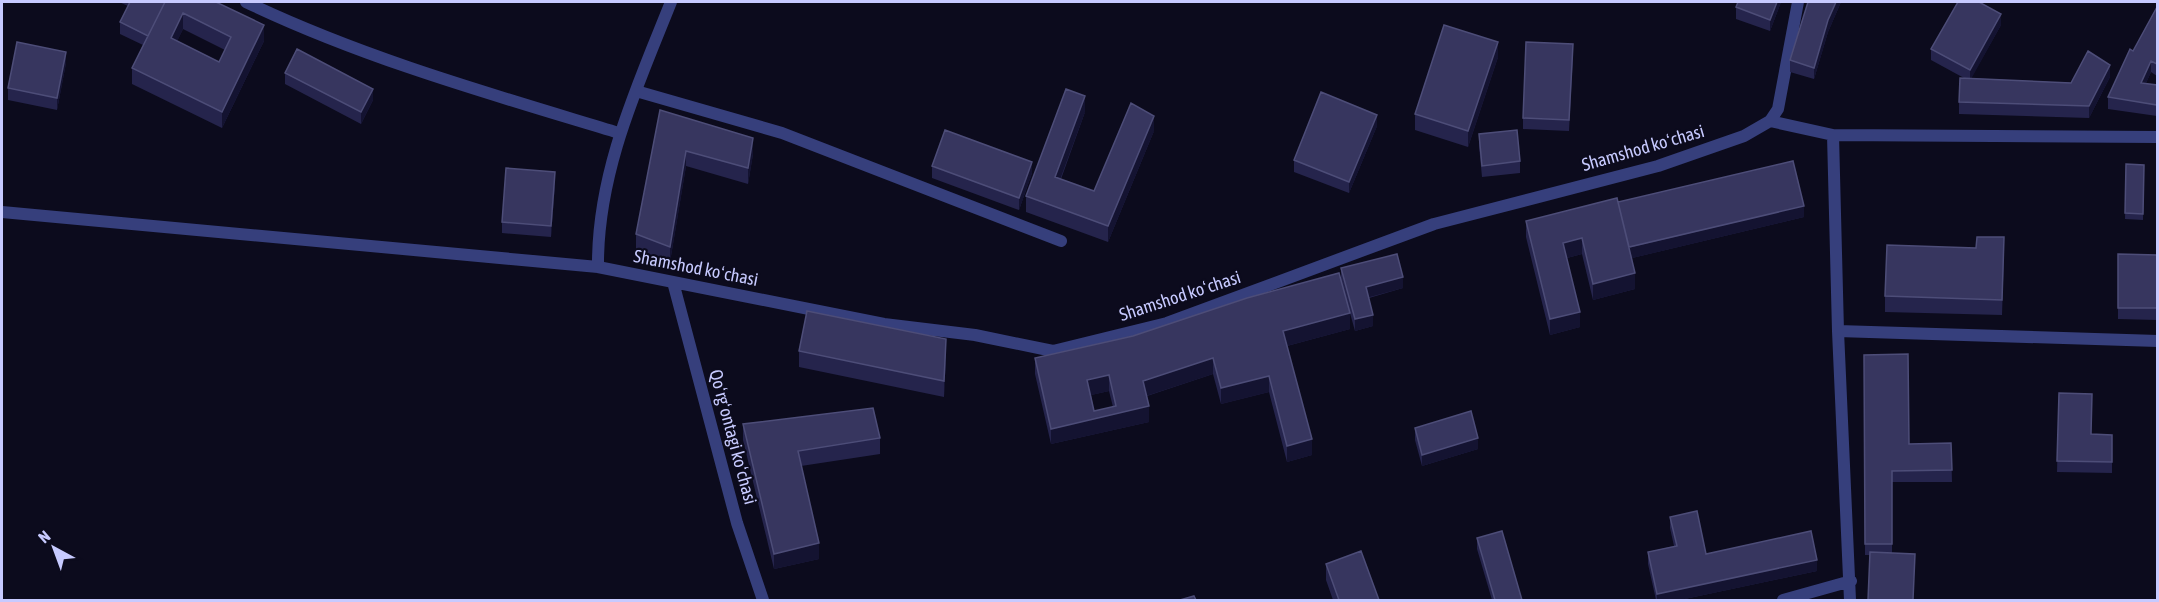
<svg xmlns="http://www.w3.org/2000/svg" width="2159" height="602" viewBox="0 0 2159 602" font-family="'Asap Condensed',sans-serif">
  <style>
    .lines { fill: none; stroke-linecap: round; stroke-linejoin: round }
    .street { stroke: #363f7c; stroke-width: 12 }
    .wall { fill: #25244c; fill-rule: evenodd }
    .shaded-wall { fill: #141331 }
    .building { fill: #37365f; stroke: #4d4d78; stroke-width: 1.5; fill-rule: evenodd }
    .labels { text-anchor: middle; stroke-width: 4.5; stroke-linejoin: round; paint-order: stroke }
    .street-label { font-size: 18px; fill: #c7caff; stroke: #0c0b1d }
  </style>
  <rect width="100%" height="100%" fill="#0c0b1d"/>
  <g class="lines">
    <!-- street -->
    <path class="street" d="M246,2C365,59 494,95 619,133
      M671,2C637,87 597,173 598,267L884,324L975,335L1053,351L1167,323L1434,224L1658,166L1744,136L1770,121L1833,135L1838,331L1850,600
      M636,91L782,133L1061,241
      M1770,121L1778,109L1798,2
      M1833,135L2158,137
      M2,212L598,267
      M673,282L737,523L763,600
      M1838,331L2158,341
      M1783,600L1851,581"/>
  </g>
  <!-- wall -->
  <path class="wall" d="M119,2H216L264,41L222,128L132,84V68L143,45L120,34V22L128,6ZM183,29L225,50L219,62L177,41Z
    M1738,2H1781L1770,31L1736,19V7Z
    M1808,2H1841L1828,32L1814,79L1790,72V60Z
    M2157,7V76L2151,72L2146,83L2157,85V116L2108,109V97Z
    M2001,25L1971,78L2071,83L2110,77L2089,118L1959,114V102L1964,78L1931,60V49Z
    M1573,55L1569,131L1523,129V118Z
    M1498,57L1468,147L1415,130V114Z
    M66,63L57,110L8,100V88Z
    M285,73L373,100L361,124L285,84Z
    M660,110L753,154L748,184L686,166L670,262L636,250V234Z
    M1085,112L1061,179L1094,191L1154,131L1108,242L1026,212V196Z
    M1377,126L1349,193L1294,172V160Z
    M1479,134L1520,161V173L1482,177L1479,146Z
    M2126,164L2144,165L2143,220L2125,219Z
    M932,166L1032,173L1019,210L932,178Z
    M555,184L551,237L502,233V222Z
    M1618,202L1804,217L1632,258L1635,289L1593,300L1582,254L1567,258L1580,327L1550,335L1526,237V221Z
    M2004,253L2002,315L1885,312V296Z
    M2118,254L2157,255V320L2118,319Z
    M1341,268L1403,288L1369,298L1373,326L1355,331L1350,313V329L1287,346L1312,455L1287,462L1269,392L1221,404L1213,374L1147,396L1149,422L1051,444L1035,374V358L1133,336L1341,279ZM1109,391L1113,407L1094,411L1091,395Z
    M799,351L946,355L944,397L799,367Z
    M1864,355L1909,444L1951,443L1952,482H1892V553L1915,565L1869,555H1865Z
    M2059,393L2092,434L2112,435V473L2057,472Z
    M743,424L880,438V454L801,466L819,559L774,569L743,440Z
    M1415,428L1478,449L1422,466L1415,440Z
    M1670,517L1706,554L1817,571L1680,600H1656L1648,564V552L1674,546L1670,528Z
    M1477,538L1522,600H1492L1477,549Z
    M1326,564L1379,600H1333L1326,580Z"/>
  <!-- shaded-wall -->
  <path class="shaded-wall" d="M1777,2H1781L1770,31V20Z
    M1836,2H1841L1828,32L1814,79V68L1828,20Z
    M183,13V29L171,54V38Z
    M2001,14V25L1970,81V70Z
    M264,25V41L222,128V112Z
    M1498,42V57L1468,147V131Z
    M66,52V63L57,110V98Z
    M2151,61V72L2141,94V83Z
    M2110,65V77L2089,118V106Z
    M373,89V100L361,124V112Z
    M1085,96V112L1055,193V177Z
    M1377,115V126L1349,193V182Z
    M1154,116V131L1108,242V226Z
    M753,138V154L748,184V168Z
    M686,151V166L670,262V247Z
    M1032,162V173L1019,210V198Z
    M555,172V184L551,237V226Z
    M1804,206V217L1628,259V248Z
    M1582,238V254L1563,259V243Z
    M1635,273V289L1593,300V284Z
    M1403,277V288L1366,298V287Z
    M1580,312V327L1550,335V319Z
    M1350,313V329L1283,347V331Z
    M1373,315V326L1355,331V319Z
    M946,339V355L944,397V381Z
    M1213,358V374L1143,397V381Z
    M1109,375V391L1087,396V380Z
    M1269,376V392L1221,404V388Z
    M1149,406V422L1051,444V429Z
    M1478,438V449L1422,466V455Z
    M1312,439V455L1287,462V446Z
    M819,543V559L774,569V554Z
    M1817,560V571L1680,600H1657V594Z"/>
  <!-- building -->
  <path class="building" d="M130,2H165L148,36L120,22Z
    M165,2H216L264,25L222,112L132,68ZM183,13L231,37L219,62L171,38Z
    M1738,2H1777L1770,20L1736,7Z
    M1808,2H1836L1828,20L1814,68L1790,60Z
    M1958,2H1979L2001,14L1970,70L1931,49Z
    M2157,7V64L2151,61L2141,83L2157,85V105L2108,97L2130,49L2133,51Z
    M1444,25L1498,42L1468,131L1415,114Z
    M17,42L66,52L57,98L8,88Z
    M1526,42L1573,44L1569,120L1523,118Z
    M297,49L373,89L361,112L285,73Z
    M2088,51L2110,65L2089,106L1959,102L1960,78L2071,83Z
    M1066,89L1085,96L1055,177L1094,191L1131,103L1154,116L1108,226L1026,196Z
    M1321,92L1377,115L1349,182L1294,160Z
    M660,110L753,138L748,168L686,151L670,247L636,234Z
    M945,130L1032,162L1019,198L932,166Z
    M1517,130L1520,161L1482,166L1479,134Z
    M1793,161L1804,206L1629,247L1618,202Z
    M2126,164L2144,165L2143,214L2125,213Z
    M506,168L555,172L551,226L502,222Z
    M1617,198L1635,273L1593,284L1582,238L1563,243L1580,312L1550,319L1526,221Z
    M1977,237H2004L2002,300L1885,296L1887,245L1976,248Z
    M1397,254L1403,277L1366,287L1373,315L1355,319L1341,268Z
    M2118,254L2157,255V308H2118Z
    M1339,273L1350,313L1283,331L1312,439L1287,446L1269,376L1221,388L1213,358L1143,381L1149,406L1051,429L1035,358L1133,336L1247,298ZM1109,375L1116,406L1094,411L1087,380Z
    M807,311L946,339L944,381L799,351Z
    M1908,354L1909,444L1951,443L1952,470L1892,471V544H1865L1864,355Z
    M2059,393L2092,394L2091,434L2112,435V462L2057,461Z
    M873,408L880,438L798,451L819,543L774,554L743,424Z
    M1471,411L1478,438L1422,455L1415,428Z
    M1697,511L1706,554L1811,531L1817,560L1657,594L1648,552L1677,546L1670,517Z
    M1502,531L1522,600H1495L1477,538Z
    M1361,551L1379,600H1339L1326,564Z
    M1870,552L1915,554L1913,600H1868Z
    M1194,596L1196,600H1180Z"/>
  <g class="labels">
    <!-- street labels -->
    <g class="street-label">
      <text transform="translate(1643 148) rotate(-16)" y="6">Shamshod koʻchasi</text>
      <text transform="translate(696 268) rotate(11)" y="6">Shamshod koʻchasi</text>
      <text transform="translate(1180 296) rotate(-18)" y="6">Shamshod koʻchasi</text>
      <text transform="translate(733 437) rotate(75)" y="6">Qoʻrgʻontagi koʻchasi</text>
    </g>
  </g>
  <!-- border -->
  <rect width="2159" height="602" fill="none" stroke="#c7caff" stroke-width="6"/>
  <!-- north arrow -->
  <g transform="translate(54 548) rotate(319)" stroke="#0c0b1d" stroke-width="4.5" paint-order="stroke">
  <path d="M0-4.5L10 22L0 15L-10 22Z" fill="#c7caff"/>
  <text y="-9" font-size="16" font-weight="bold" text-anchor="middle" fill="#c7caff">N</text>
  </g>
</svg>
